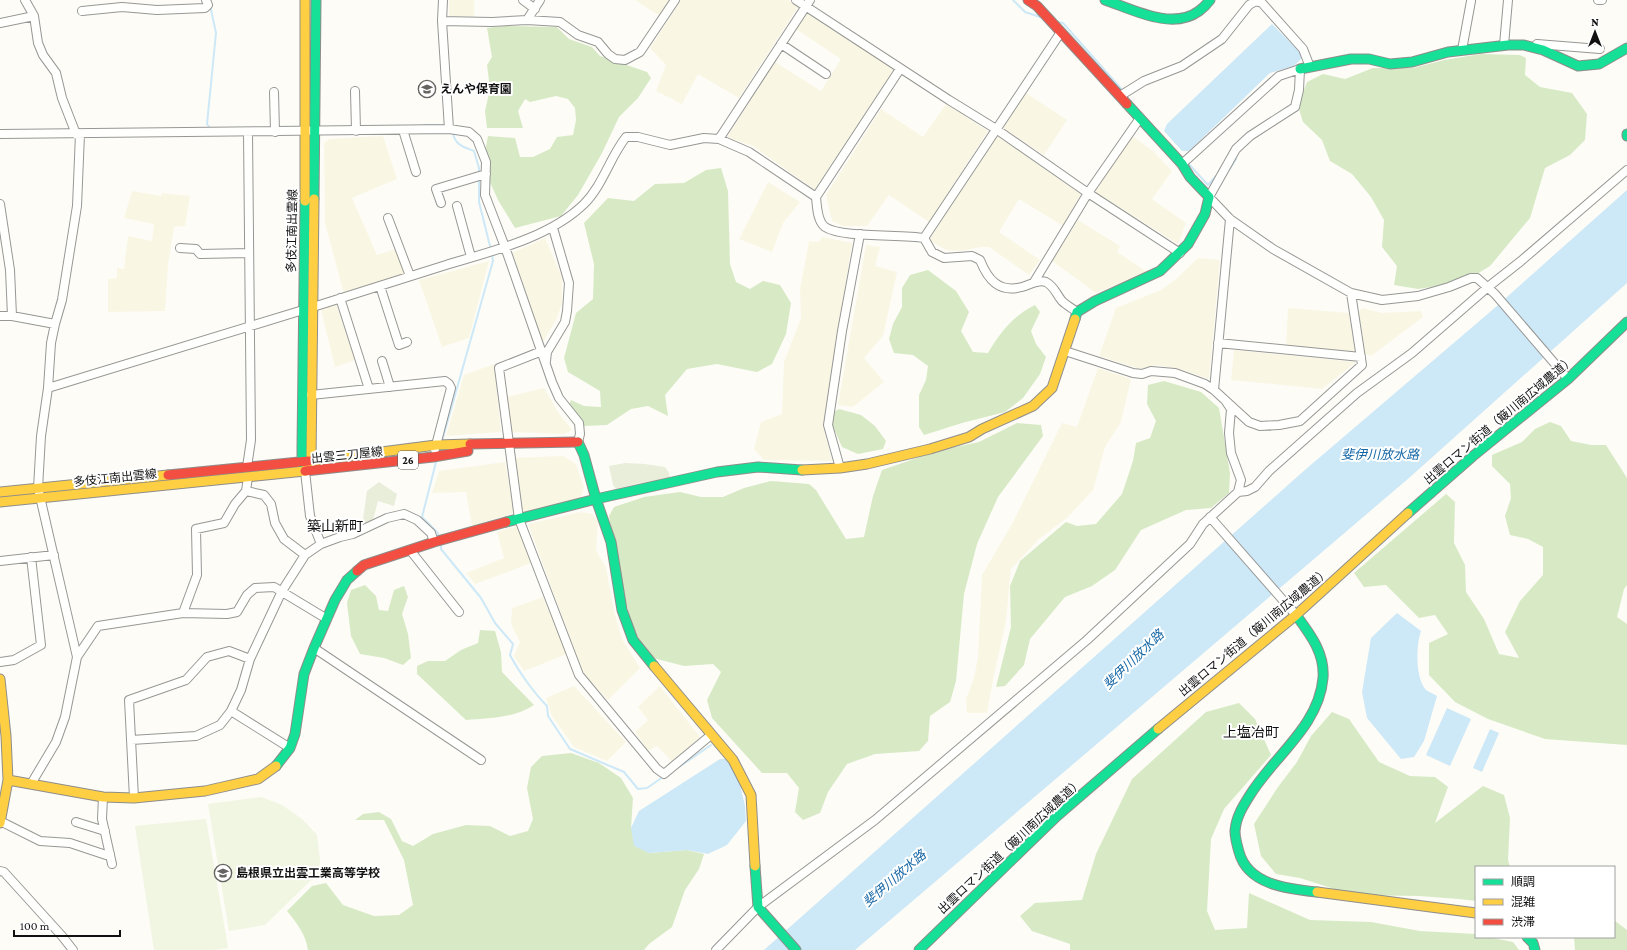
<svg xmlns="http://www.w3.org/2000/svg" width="1627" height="950" viewBox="0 0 1627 950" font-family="'Crimson Pro','Noto Sans JP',serif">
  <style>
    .farmland { fill: #f9f7e4 }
    .forest { fill: #d8eac5 }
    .cemetery { fill: #e9eedb }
    .pitch { fill: #f0f6e1 }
    .water { fill: #cde8f7 }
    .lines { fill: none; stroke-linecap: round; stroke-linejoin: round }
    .stream { stroke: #cde8f7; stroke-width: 2 }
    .street-casing { stroke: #979795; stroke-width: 10 }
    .fast-casing { stroke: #8e8d8b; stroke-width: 11 }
    .slow-casing { stroke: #8e8d8b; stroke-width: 11 }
    .jam-casing { stroke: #8e8d8b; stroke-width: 11 }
    .street { stroke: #fffffe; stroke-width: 8 }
    .fast { stroke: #16e098; stroke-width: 9 }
    .slow { stroke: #ffcf43; stroke-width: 9 }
    .jam { stroke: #f24e42; stroke-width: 9 }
    .labels { text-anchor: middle; stroke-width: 4; stroke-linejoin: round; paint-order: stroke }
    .shield { fill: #fff; stroke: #585858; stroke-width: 1 }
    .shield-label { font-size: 11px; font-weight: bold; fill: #111 }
    .poi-label { font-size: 12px; font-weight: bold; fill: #111; stroke: #fff; text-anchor: start }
    .street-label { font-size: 12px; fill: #111; stroke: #fff }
    .water-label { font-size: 13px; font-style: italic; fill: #1768a6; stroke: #fff }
    .quarter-label { font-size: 14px; fill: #111; stroke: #fff }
  </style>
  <rect width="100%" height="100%" fill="#fdfcf7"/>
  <!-- farmland -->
  <path class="farmland" d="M449,0H474V17L449,16Z
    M635,0H669L660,16Z
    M681,0H788L798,7L739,98L698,74L682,104L656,91L666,65L650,48Z
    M807,13L894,69L815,190L753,146L727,137L775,62L821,91L841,59L796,29Z
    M1026,93L1067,120L1044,155L1003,128Z
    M946,104L988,131L929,222L889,195L867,226H843L832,221L826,195L881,109L923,137Z
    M383,136L397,179L352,198L377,255L396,249L406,274L344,294L325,223L324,143L329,139Z
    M997,136L1081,194L1063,226L1019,199L999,232L1040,260L1029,275L989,247H981L960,251L946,250L929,240Z
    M1132,136L1153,151L1172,171L1152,199L1186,223L1178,244L1095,192Z
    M768,182L800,202L783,223L772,252L739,239Z
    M132,191L161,196L162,193L190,196L185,226L174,227L168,264L165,311L108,312V279L117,278V268L124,269L128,236L152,241L154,224L124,218Z
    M1078,220L1120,246L1117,252L1147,272L1096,293L1052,261Z
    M822,237L852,243L823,426L832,461L764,460L754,449L761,422L782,414L784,362L801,318L800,289L809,241L819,242Z
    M545,238L562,277V303L557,318L543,342L512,253Z
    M866,245L880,247L875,266L897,272L883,336L864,358L884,382L853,407L838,405Z
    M1198,258L1220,260L1209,379L1180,369L1157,365L1140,369L1099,356L1116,308L1161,290L1176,279Z
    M489,261L469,338L442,347L419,280Z
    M336,304L355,360L335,367L321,310Z
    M1288,308L1349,313L1355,353L1286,346Z
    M1362,308L1382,313L1421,311L1423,317L1371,356L1365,354L1359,312Z
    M1234,350L1356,362L1322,389L1231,380Z
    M494,364L501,432L446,436L464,375Z
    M1098,368L1131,379L1121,422L1105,447L1093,490L1068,517L1038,540L1011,569L1006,621L994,675L987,713H967L966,699L974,678L978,657L982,575L1012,524L1062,423L1077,427Z
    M544,388L558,412L572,430L564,434L511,432L507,397Z
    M563,456L576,464L584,487L581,497L575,500L522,513L514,458Z
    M505,462L514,513L472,526L466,492L432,493L439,471Z
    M581,512L592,514L598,521L596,550L606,568L614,611L622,639L640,668L608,700L583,673L528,524Z
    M517,526L531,563L475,584L466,573L504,558L497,532Z
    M543,597L567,654L524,671L514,656L520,642L511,624L512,608Z
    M574,686L626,742L607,761L574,747L552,716L546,698Z
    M660,686L700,737L672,762L657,746L648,751L635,732L648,720L638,707Z"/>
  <!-- forest -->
  <path class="forest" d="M504,26L557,27L569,39L592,47L600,56L647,72L651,78L638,98L619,117L602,153L578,195L561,216L515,228L498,200L489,180L490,164L485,151L488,136L515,138L520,157H533L550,149L557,137L573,135L576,120L575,108L568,99L556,96L530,102L525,99L518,111L523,128H487L485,111L490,89L487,65L492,57L487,28Z
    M1481,54L1520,55L1526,58L1525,75L1540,87L1572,93L1587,114L1585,140L1570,155L1545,168L1530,218L1490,266L1464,282L1418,289L1394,285L1397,266L1382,247L1384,220L1371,197L1352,174L1330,161L1322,140L1303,122L1298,106L1307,82L1323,74L1345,79L1373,68H1413L1444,60Z
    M721,168L728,191L730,264L736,282L750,289L763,281L780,285L791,303L786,334L772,364L757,372L717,364L687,369L665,395L668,416L648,406L631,409L607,425L584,426L569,405L571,400L584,406L601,407L600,391L568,372L564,358L576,313L593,299L594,264L584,223L608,198L634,201L655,184L684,183L706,170Z
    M928,270L956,291L969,312L961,331L973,352L988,353C1001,331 1013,316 1035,305L1040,312L1031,331L1036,344L1046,357L1040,374L1023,398L1005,412L962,423L924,435L919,427V395L926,380L928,366L913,355L894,353L889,339L893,324L902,307V288L910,275Z
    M1164,381L1201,392L1219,408L1230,473L1229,493L1211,508L1186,510L1141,530L1115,570L1092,586L1065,597L1030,639L1024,665L1005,686L996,687L1011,627L1010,586L1020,561L1066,522L1077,526L1096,524L1122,494L1133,461L1136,443L1150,438L1156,421L1147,404L1148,385Z
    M839,409L861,415L875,426L886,441L883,449L858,454L842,447L832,424V413Z
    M1550,422L1561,426L1571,441L1591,445H1606L1627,478V585L1624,589L1617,617L1627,624V745L1545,739L1488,719L1455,702L1429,675V643L1448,634L1435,615L1419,618L1386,585L1364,587L1354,573L1446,494L1455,502L1454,543L1465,565L1466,592L1484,619L1499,654L1519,658L1505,632L1520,601L1543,575V547L1528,539L1510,535L1505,516L1511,498L1510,484L1492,466V455L1522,442L1535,429Z
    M1017,423L1041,425L1043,436L998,497L977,544L964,594L956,681L950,702L930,716L928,741L919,751L875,754L847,764L828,792L820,813L803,820L795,812L799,788L787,773H762L712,718L707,700L721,672L713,664L684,666L653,658L636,640L621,583L609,516L614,507L644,497L680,492L701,497H723L744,488L771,481L809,484L816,490L846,539L864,537L873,496L882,470L937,451L979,442Z
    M365,585L376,596L379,610L388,611L394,590L404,586L408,597L402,614L408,634L411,658L403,665L384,658L360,654L351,636L347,603L351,590Z
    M480,630L495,631L501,652L502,672L534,705C515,718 489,718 466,720L417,674V666L428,661H445L461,650L478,643Z
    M1239,703L1255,719L1271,755L1224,809L1211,839L1207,911L1215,930L1247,928L1249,893L1310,920L1371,922L1420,931L1476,934V937H1488L1513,942L1519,950H1070V944L1032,931L1020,916L1035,903L1082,900L1096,854L1132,779L1206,712Z
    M1332,712L1349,719L1379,762L1410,776L1435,777L1448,787L1435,823L1483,786L1504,795L1510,818L1508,860L1510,867H1476V901L1459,899L1419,896L1353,895L1300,878L1276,874L1261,856L1254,824L1278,787L1297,762L1311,736Z
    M571,753L599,763L621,778L633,798L631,828L649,853L687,850L704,854L699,869L685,890L672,927L649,944L644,950H308C306,935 297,923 287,911L312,886L326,883L343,905L374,916L399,915L413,905L404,860L384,820H355L363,814L379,812L391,819L402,841L413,846L433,834L466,825L490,826L510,836L528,831L533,819L527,788L531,767L542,756Z
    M1614,920L1627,930V950H1575L1574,937H1614Z"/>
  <!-- cemetery -->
  <path class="cemetery" d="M625,463L645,464L665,467L669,473L670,478L636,484L616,489L613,485L609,466Z
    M379,482L397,494L394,506L378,501L373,520L352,532L349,529L363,519L367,491Z"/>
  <!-- pitch -->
  <path class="pitch" d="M261,797L282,805L302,819L317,835L320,861L318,877L310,881L265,925L229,931L208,804Z
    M206,819L228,948L213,950H154L135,826Z"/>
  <!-- water -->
  <path class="water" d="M1272,24L1304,56L1294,66L1270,73L1189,151H1182L1164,131L1167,124Z
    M1627,190V283L1409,478L855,950H764L1306,469L1490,312Z
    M1397,613L1421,631C1416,645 1415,678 1426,690C1429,692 1434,694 1437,696L1424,741L1414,757L1401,759L1367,718L1362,692L1371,638Z
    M1447,708L1471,719L1450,766L1426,755Z
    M1490,729L1499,733L1482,772L1473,768Z
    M720,759H726L739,780L745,806L746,821L727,845L708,854L687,850L649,853L634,846L631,828L639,811Z"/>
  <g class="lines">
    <!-- stream -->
    <path class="stream" d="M1013,0L1025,12L1040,17
      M1057,22L1063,23L1124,92
      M424,125H446
      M210,128L207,124L216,33L210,5
      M453,132C454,145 464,147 474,151L479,168V174
      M1187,162L1208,185L1216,176
      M1229,170L1236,159
      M479,178V202L491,250
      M442,441L493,261L492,254
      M436,462L422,517L438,533L439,537
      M441,545V549L481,598L495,623L513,644L510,655C519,672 534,693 547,706L548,716L570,749L624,772L638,789L647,788L663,777
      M679,767L711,745"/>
    <defs>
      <path id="street" d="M25,0L34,16L38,43L43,55L56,73L62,98L76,134
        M443,0L442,21L449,129
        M523,0L535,9
        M796,0L949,100L996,129L1088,193L1180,253
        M1598,0H1602
        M82,11L122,7L157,10L205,8L208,5L206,0
        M527,20L540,0
        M442,21L492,22L527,20L560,22L578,35L598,42L608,54L615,59L625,60L640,52L675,0
        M0,23L34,16
        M781,44L826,74
        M1537,44L1600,49
        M1504,45L1508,0
        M1462,50L1471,1
        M355,91L356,131
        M274,92L275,132
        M1120,96L1144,81L1182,66L1222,39L1249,5L1256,1L1262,3L1303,49L1310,67
        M403,130L416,172
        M0,134L449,129L469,132L477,139L486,162L485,195L505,247L552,382L559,398L579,423L580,434L578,442
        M719,139L810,0
        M1182,164L1279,76L1300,69L1299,90L1295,107L1250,136L1236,149L1209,197L1230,219L1273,249L1351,293L1382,300L1418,296L1449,287L1471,278H1477L1495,294L1568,379
        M816,197L900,69
        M441,203L436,189L486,174
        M0,204L10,270L12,316
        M457,206L471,257
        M388,218L410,276
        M924,238L1061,32
        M180,248L196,249L200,254L249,253
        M1034,282L1088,193L1140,118
        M380,286L399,345L407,342
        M340,298L369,389
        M313,307C357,293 402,279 446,265C492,251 549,238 584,204C603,185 610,157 626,137H638L670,145L704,138L719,139L749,152L816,197C817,206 817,221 825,227C841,238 901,234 924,238L932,252L944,258L972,256L980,260C988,280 999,293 1022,287C1030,285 1038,279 1046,282C1055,287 1056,294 1062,301C1066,305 1073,309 1077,312
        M0,316H12L55,324
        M1218,343L1361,357
        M542,351L499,368L519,519L579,675L657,769L664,774L711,735
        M1065,351L1133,373L1142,374L1151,371L1175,373L1205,384L1214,390L1249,422L1260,426L1279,425L1300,421L1362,365L1351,293
        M382,361L390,387
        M546,361L547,352L565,322L567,311L569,283L553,228
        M48,388L303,310
        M1214,390L1230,219
        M311,395L445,381L449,384L451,388L435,449
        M247,467L251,440L248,132
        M840,468L828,425L842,331L860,234
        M305,471L310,516L321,544
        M246,491L264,495L271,504L275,523L284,539L305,555
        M1238,492L1247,491L1255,487L1269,471L1357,393L1412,353L1488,287L1521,261L1627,170
        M1210,517L1296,615
        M410,550L459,612
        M0,561L54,555
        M183,613L197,575L196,529L224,523L235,504L246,491L248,477
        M314,648L481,760
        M77,657L38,488L41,436L48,388L51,343L55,324L62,300L77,206L80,134
        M0,662L14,660L41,645L31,557
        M231,711L290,748
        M131,740L196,736L220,725L231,711L241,690L250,659L282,591L305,555L321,544L340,537L353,534L387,518L404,514L417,520L431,533L434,542
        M31,784L56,742L65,717L77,657L98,626L183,613L227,614L237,612L247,595L255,588L274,587L327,619
        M103,797L102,819L112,864
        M134,798L129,700L186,680L207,657L229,651L250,659
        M0,821L40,841L70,843L106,855L110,854
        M76,822L105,831
        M0,871L4,872L62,936L73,950
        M716,950L758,907L875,820L1087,640L1190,544L1203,524L1238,492L1241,480L1231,453L1229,433L1231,409L1225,400"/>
      <path id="fast" d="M1105,0C1132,9 1172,31 1199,11C1203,8 1207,4 1210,0
        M1300,69L1351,59H1369L1390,64L1412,62L1448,52L1508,45H1524L1543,50L1578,66L1599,64L1627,48
        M1627,134V136
        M314,199L316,0
        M1075,319L1077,312L1095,301L1160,271L1188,244L1205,214L1209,197L1190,177L1182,164L1127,104
        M578,442L584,455L596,499L611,542L622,610L633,640L654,666
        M305,471L302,462V447L305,201
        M1408,513L1473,456L1568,379L1627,322
        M506,522L596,499L717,472L758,467L802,470
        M1296,615C1310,634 1325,653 1323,678C1319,726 1274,756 1250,795C1243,806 1236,817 1235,831C1235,838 1237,845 1239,852C1248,885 1288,889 1317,892
        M276,766L290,748L295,734L304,674L314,648L335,600L347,580L357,571
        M755,866L758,907L796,950
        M1527,937L1533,943L1535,950
        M919,950L1057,816L1158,729"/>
      <path id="slow" d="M305,0V201
        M311,461L436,445L470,444
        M306,469L311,461L314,199
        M802,470L840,468L867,464L930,449L969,437L982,429L1033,406L1052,388L1075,319
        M0,492L168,475
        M0,502L305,471
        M654,666L733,760L751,795L755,866
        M0,679L6,736L8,780L0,823
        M1158,729L1296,615L1408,513
        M8,780L103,797L134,798L205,791L258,779L276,766
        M1317,892L1476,913"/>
      <path id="jam" d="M1028,0L1037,6L1127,104
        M470,444L578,442
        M305,471L433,457L468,451
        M168,475L309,461
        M357,571L364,565L434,542L506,522"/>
    </defs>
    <!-- street casing -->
    <use href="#street" class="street-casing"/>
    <!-- fast casing -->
    <use href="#fast" class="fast-casing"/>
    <!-- slow casing -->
    <use href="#slow" class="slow-casing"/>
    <!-- jam casing -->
    <use href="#jam" class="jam-casing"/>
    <!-- street -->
    <use href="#street" class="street"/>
    <!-- fast -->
    <use href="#fast" class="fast"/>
    <!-- slow -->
    <use href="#slow" class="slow"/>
    <!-- jam -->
    <use href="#jam" class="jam"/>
  </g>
  <!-- icons -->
  <defs>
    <symbol id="school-ring" viewBox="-11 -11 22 22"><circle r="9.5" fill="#fff" stroke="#646362" stroke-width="1.5"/><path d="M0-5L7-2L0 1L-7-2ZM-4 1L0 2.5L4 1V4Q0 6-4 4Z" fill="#646362"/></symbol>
  </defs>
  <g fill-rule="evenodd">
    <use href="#school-ring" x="417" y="79" width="20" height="20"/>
    <use href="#school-ring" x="213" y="863" width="20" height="20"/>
  </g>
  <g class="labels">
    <!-- shield labels -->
    <rect class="shield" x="398" y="451" width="20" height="18" rx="3"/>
    <g class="shield-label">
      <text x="408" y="464">26</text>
    </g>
    <!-- poi labels -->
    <g class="poi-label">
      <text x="440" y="93">えんや保育園</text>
      <text x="236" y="877">島根県立出雲工業高等学校</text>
    </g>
    <!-- street labels -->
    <g class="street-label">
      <text transform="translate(292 231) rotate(-89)" y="4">多伎江南出雲線</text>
      <text transform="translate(1499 420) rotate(-40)" y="4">出雲ロマン街道（簸川南広域農道）</text>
      <text transform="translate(347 455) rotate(-6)" y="4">出雲三刀屋線</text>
      <text transform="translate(115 478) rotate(-6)" y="4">多伎江南出雲線</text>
      <text transform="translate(1254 632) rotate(-40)" y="4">出雲ロマン街道（簸川南広域農道）</text>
      <text transform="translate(1010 846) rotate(-43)" y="4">出雲ロマン街道（簸川南広域農道）</text>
    </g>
    <!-- water labels -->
    <g class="water-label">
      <text x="1380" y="459">斐伊川放水路</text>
      <text transform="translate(1133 659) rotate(-44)" y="5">斐伊川放水路</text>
      <text transform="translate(894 878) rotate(-41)" y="5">斐伊川放水路</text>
    </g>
    <!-- quarter labels -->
    <g class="quarter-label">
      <text x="335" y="531">築山新町</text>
      <text x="1251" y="737">上塩冶町</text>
    </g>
  </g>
  <!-- legend -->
  <rect x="1475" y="866" width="140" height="72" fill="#ffffff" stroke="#a0a0a0"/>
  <rect x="1483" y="879" width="20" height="6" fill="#16e098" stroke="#a0a0a0"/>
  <text x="1511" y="886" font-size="12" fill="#111111">順調</text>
  <rect x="1483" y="899" width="20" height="6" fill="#ffcf43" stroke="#a0a0a0"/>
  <text x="1511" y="906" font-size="12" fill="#111111">混雑</text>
  <rect x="1483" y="919" width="20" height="6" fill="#f24e42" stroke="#a0a0a0"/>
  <text x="1511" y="926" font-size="12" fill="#111111">渋滞</text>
  <!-- north arrow -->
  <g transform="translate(1595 32)" stroke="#ffffff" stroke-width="3" paint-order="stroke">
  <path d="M0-3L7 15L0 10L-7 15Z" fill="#111111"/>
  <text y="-6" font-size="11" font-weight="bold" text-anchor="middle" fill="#111111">N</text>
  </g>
  <!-- scale -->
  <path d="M14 930v6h106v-6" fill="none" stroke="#111111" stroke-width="2"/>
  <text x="20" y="930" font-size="12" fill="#111111" stroke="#ffffff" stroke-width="3" paint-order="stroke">100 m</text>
</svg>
